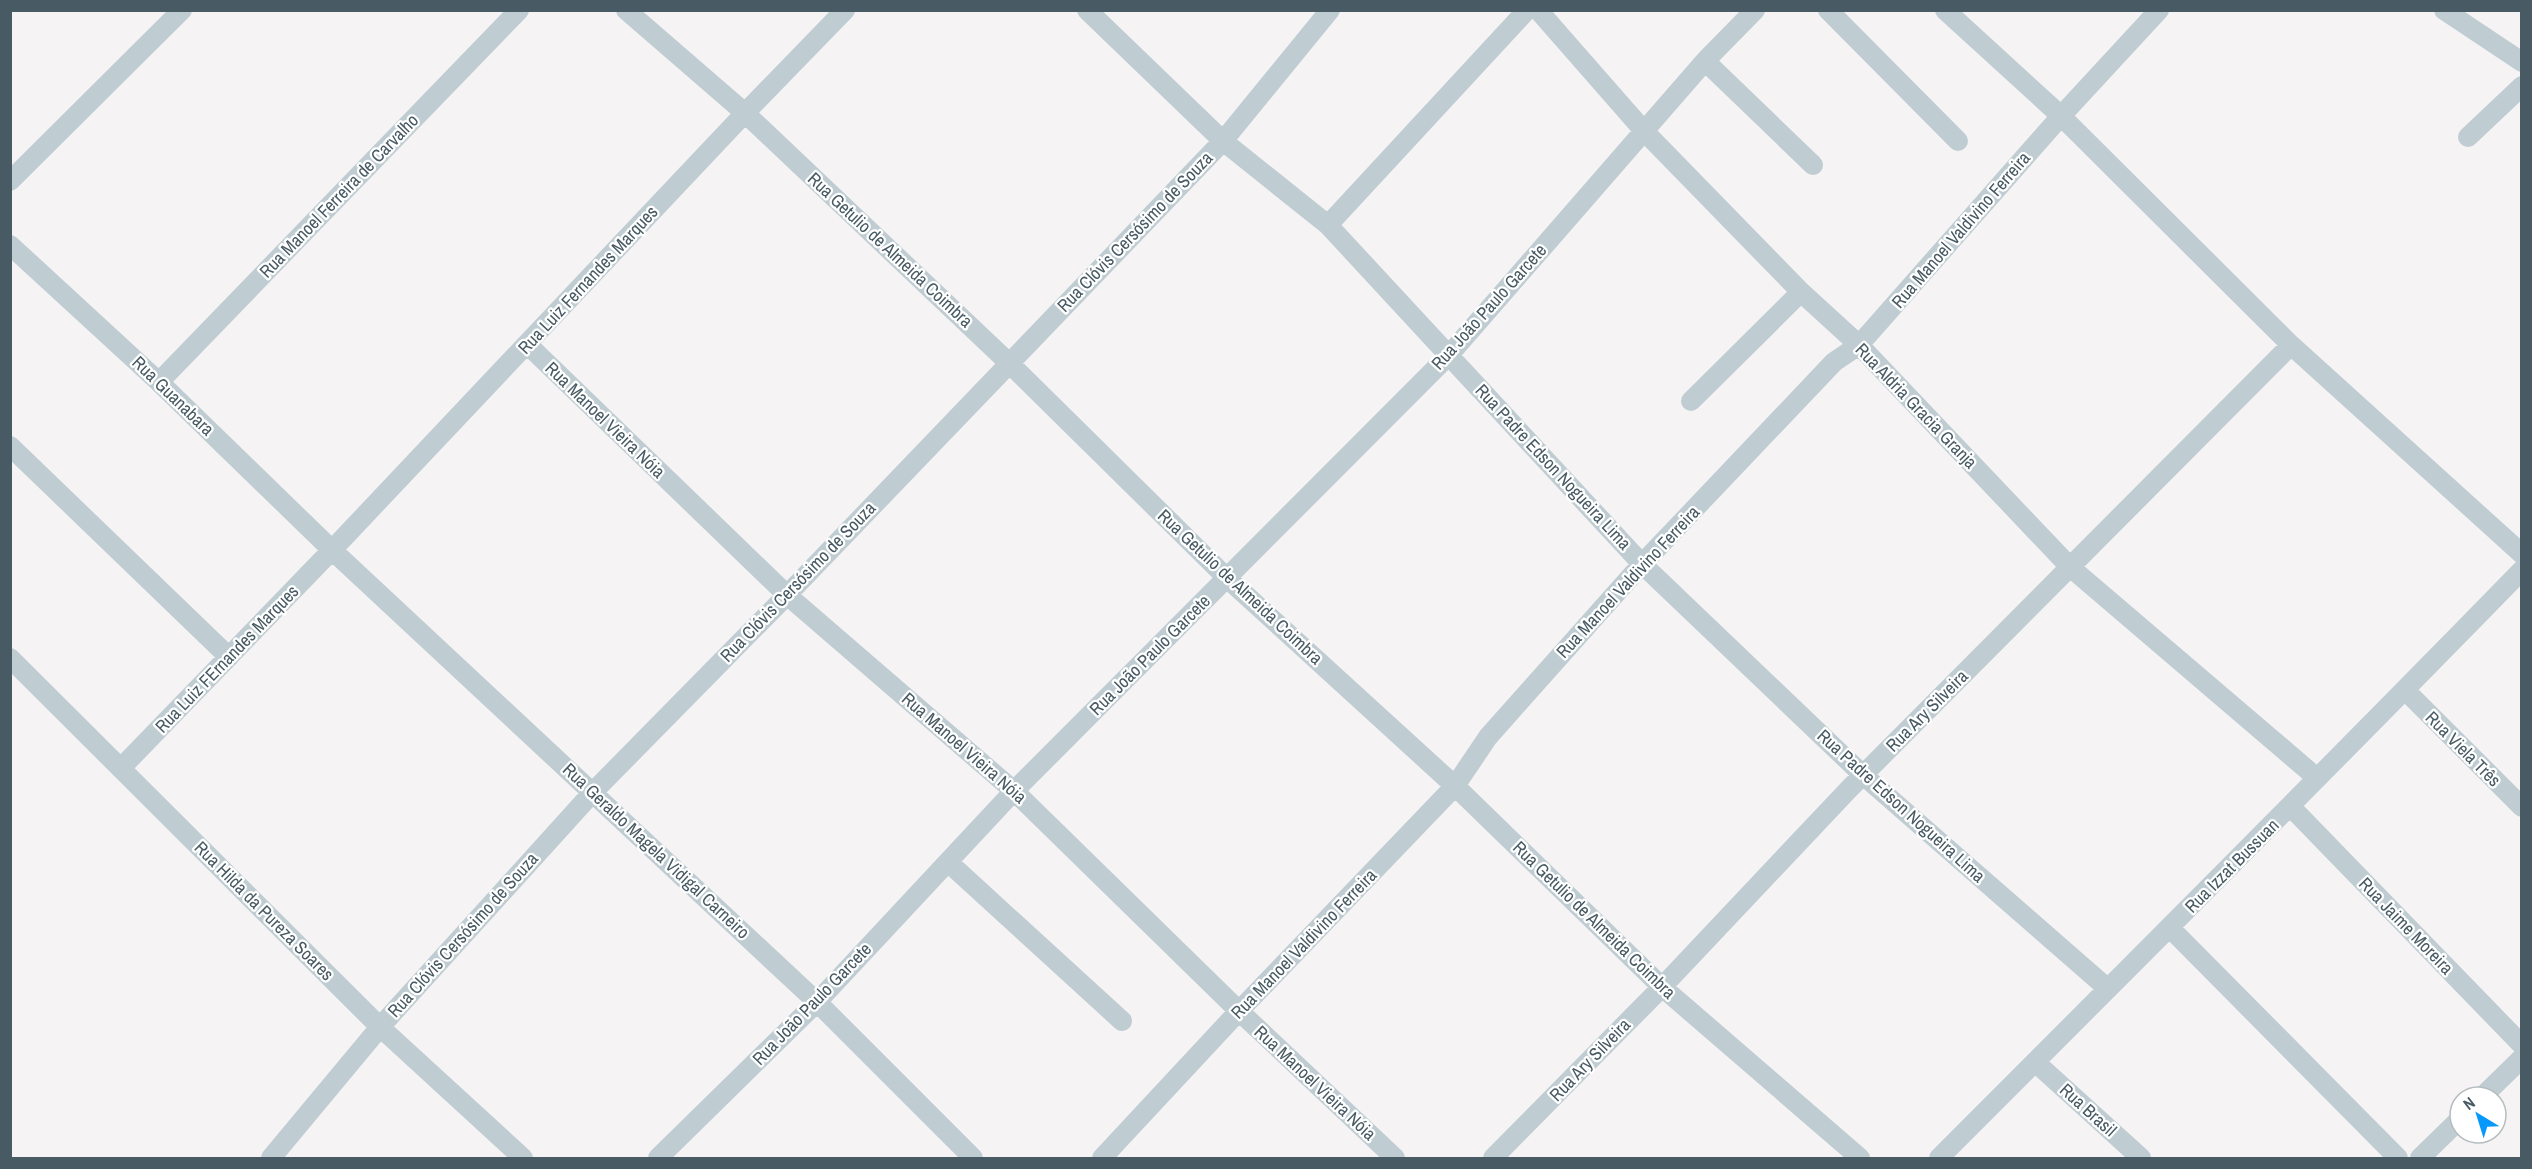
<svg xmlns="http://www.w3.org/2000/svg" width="2532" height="1169" viewBox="0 0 2532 1169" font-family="'Archivo Narrow',sans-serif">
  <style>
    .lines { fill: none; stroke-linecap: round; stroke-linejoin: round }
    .street { stroke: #bfcdd3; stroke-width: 20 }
    .labels { text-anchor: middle; stroke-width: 4.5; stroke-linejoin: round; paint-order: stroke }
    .street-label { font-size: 18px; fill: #485a63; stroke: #fff }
  </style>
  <rect width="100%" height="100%" fill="#f5f3f3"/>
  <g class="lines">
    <!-- street -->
    <path class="street" d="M626,10L745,113L1009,363L1227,578L1455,786L1662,987L1860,1158
      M1087,10L1223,141L1328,225L1642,564L1863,775L2107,988
      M1538,10L1644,131L1801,292L1859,345L2070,567L2317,778
      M1828,10L1958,141
      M1945,10L2061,116L2291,345L2522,554
      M2444,10L2522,62
      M1705,61L1813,165
      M2468,137L2522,86
      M10,181L182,10
      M1328,225L1527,10
      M10,245L159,382L332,550L817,1002L973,1158
      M527,344L787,595L1014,791L1239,1011L1395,1158
      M159,382L519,10
      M1691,401L1801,292
      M10,446L229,657
      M10,658L380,1027L523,1158
      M2405,690L2522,807
      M121,768L332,550L745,113L845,10
      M2291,807L2522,1045
      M948,862L1122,1021
      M2170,928L2398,1158
      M2035,1062L2141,1158
      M2482,1097L2522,1058
      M271,1158L380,1027L593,792L787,595L1223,141L1330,10
      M658,1158L817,1002L1014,791L1449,355L1705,61L1755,10
      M1102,1158L1239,1011L1455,786L1488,737L1642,564L1834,362L1859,345L2061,116L2159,10
      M1493,1158L1662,987L1849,789L2291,345
      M1939,1158C2134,963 2329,768 2522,570
      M2420,1158L2460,1119"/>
  </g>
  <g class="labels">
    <!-- street labels -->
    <g class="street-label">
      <text transform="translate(339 196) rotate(-46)" y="6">Rua Manoel Ferreira de Carvalho</text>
      <text transform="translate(1961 230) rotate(-49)" y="6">Rua Manoel Valdivino Ferreira</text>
      <text transform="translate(1135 232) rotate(-46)" y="6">Rua Clóvis Cersósimo de Souza</text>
      <text transform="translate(890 250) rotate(43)" y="6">Rua Getulio de Almeida Coimbra</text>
      <text transform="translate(588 280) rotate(-47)" y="6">Rua Luiz Fernandes Marques</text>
      <text transform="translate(1489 307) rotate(-48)" y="6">Rua João Paulo Garcete</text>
      <text transform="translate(173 396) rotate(44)" y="6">Rua Guanabara</text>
      <text transform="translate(1916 406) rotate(46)" y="6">Rua Aldria Gracia Granja</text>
      <text transform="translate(605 420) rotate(44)" y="6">Rua Manoel Vieira Nóia</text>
      <text transform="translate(1553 467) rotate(47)" y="6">Rua Padre Edson Nogueira Lima</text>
      <text transform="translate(798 582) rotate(-46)" y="6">Rua Clóvis Cersósimo de Souza</text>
      <text transform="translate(1628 582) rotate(-47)" y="6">Rua Manoel Valdivino Ferreira</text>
      <text transform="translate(1240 587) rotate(43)" y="6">Rua Getulio de Almeida Coimbra</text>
      <text transform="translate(1150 655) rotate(-45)" y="6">Rua João Paulo Garcete</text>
      <text transform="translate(227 659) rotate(-46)" y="6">Rua Luiz FErnandes Marques</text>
      <text transform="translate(1927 711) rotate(-45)" y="6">Rua Ary Silveira</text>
      <text transform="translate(964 748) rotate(41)" y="6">Rua Manoel Vieira Nóia</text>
      <text transform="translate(2463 749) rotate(45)" y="6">Rua Viela Três</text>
      <text transform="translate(1901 806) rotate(42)" y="6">Rua Padre Edson Nogueira Lima</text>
      <text transform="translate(656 851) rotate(43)" y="6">Rua Geraldo Magela Vidigal Carneiro</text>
      <text transform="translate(2232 866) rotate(-45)" y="6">Rua Izzat Bussuan</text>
      <text transform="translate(264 911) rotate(45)" y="6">Rua Hilda da Pureza Soares</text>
      <text transform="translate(1594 920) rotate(44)" y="6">Rua Getulio de Almeida Coimbra</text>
      <text transform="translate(2406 926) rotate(46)" y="6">Rua Jaime Moreira</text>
      <text transform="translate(463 935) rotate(-48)" y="6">Rua Clóvis Cersósimo de Souza</text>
      <text transform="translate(1304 944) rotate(-46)" y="6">Rua Manoel Valdivino Ferreira</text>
      <text transform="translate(812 1004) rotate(-46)" y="6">Rua João Paulo Garcete</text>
      <text transform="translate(1590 1060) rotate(-46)" y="6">Rua Ary Silveira</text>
      <text transform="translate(1315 1083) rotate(43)" y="6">Rua Manoel Vieira Nóia</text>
      <text transform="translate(2088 1110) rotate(42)" y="6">Rua Brasil</text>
    </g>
  </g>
  <!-- border -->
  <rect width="2532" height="1169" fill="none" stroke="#485a63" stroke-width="24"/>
  <!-- north arrow -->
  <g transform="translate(2478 1115) rotate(322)"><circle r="28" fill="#ffffff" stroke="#b6bdc1" stroke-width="1.5"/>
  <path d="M0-4.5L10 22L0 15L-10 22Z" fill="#0699fb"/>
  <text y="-9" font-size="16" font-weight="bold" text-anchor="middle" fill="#485a63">N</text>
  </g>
</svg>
